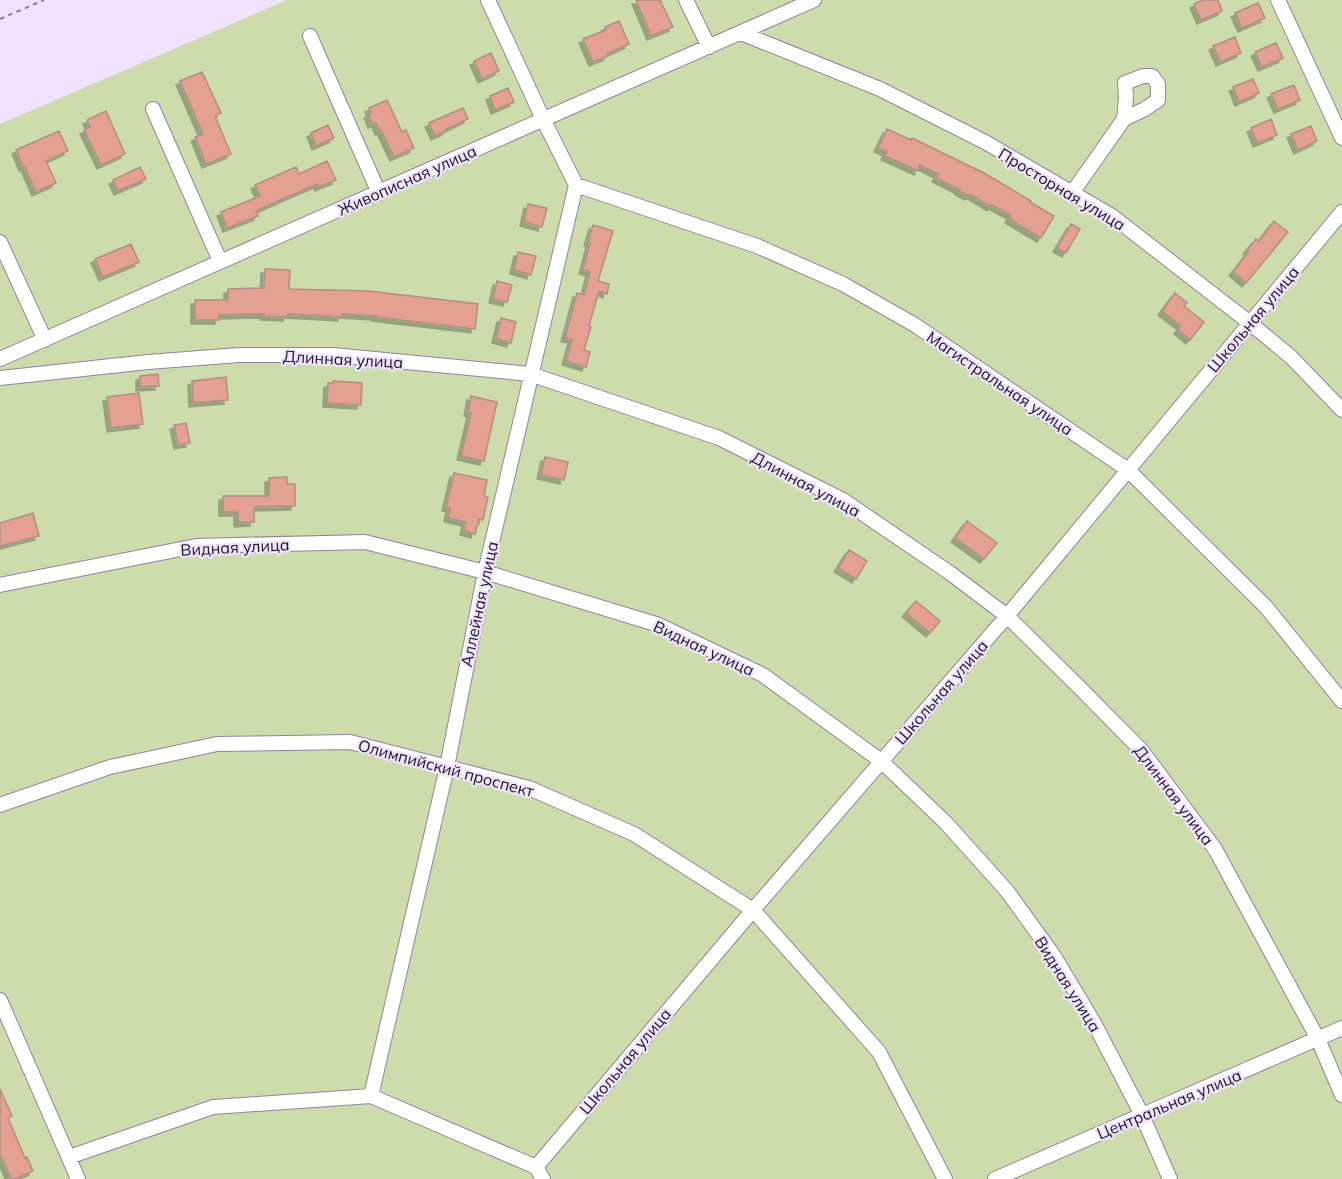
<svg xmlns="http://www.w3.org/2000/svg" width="1342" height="1179" viewBox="0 0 1342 1179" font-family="Mulish,sans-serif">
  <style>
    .green { fill: #ccddab }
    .building { fill: #e4a091; stroke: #b08e87; stroke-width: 1.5; filter: url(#shadow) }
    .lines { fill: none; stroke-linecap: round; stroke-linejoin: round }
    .street-casing { stroke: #91839e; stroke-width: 16 }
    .path { stroke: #877d91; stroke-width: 2; stroke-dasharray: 4.5 4.5; stroke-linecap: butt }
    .street { stroke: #fff; stroke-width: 14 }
    .labels { text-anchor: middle; stroke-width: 4.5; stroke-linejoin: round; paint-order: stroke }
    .street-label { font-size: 16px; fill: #1b1620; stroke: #f1e2ff }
  </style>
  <defs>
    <filter id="shadow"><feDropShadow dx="-4" dy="4" stdDeviation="0" flood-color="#0004"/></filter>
  </defs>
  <rect width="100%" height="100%" fill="#f1e2ff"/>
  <!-- green -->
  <path class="green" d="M287,0H1342V1179H0V124Z"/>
  <!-- building -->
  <path class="building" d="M636,0H660L673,27L651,36Z
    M1203,0H1218L1222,11L1201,20L1194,4Z
    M1258,3L1265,18L1242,28L1235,13Z
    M619,21L629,44L607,54L608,56L593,62L583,39L606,30L605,27Z
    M1235,37L1241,53L1220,62L1213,46Z
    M1276,43L1283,58L1262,67L1255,52Z
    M491,53L499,71L482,79L474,61Z
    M202,72L221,113L215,116L231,154L206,164L195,137L203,134L180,81Z
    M1253,79L1259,93L1239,102L1233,87Z
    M1294,85L1300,100L1278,109L1271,94Z
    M508,88L514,102L495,110L490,96Z
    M387,100L402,132L406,130L414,148L394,157L381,130L379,131L376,123L372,124L368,114L371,113L369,108Z
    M463,108L468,119L445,130L446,131L435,136L429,123Z
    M106,111L125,154L101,165L84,130L90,127L87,120Z
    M1271,119L1277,135L1257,143L1251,128Z
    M328,125L334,138L316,146L311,133Z
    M1311,126L1317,141L1298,150L1291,134Z
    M887,129L911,140L912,138L984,173L1031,201L1030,202L1054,216L1041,238L1009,219L1011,215L992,205L991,207L970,194L969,196L959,191L960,190L936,178L938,174L920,165L918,171L885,156L887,152L878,148Z
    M59,131L68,151L46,161L56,183L36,192L25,167H23L16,150Z
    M327,161L336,180L319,187L318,184L292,195L256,211L258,216L227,228L221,212L260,196L255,185L296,167L299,174Z
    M140,167L146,179L118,191L113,180Z
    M528,204L547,208L542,227L524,222Z
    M1274,221L1288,232L1246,283L1233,272L1249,251L1247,250L1256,239L1259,241Z
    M1071,224L1080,229L1066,253L1057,248Z
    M593,225L613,231L598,281L609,284L607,294L599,291L589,326L591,327L584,350L590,352L586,367L566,361L572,339L565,338L577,293L584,295L590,272L583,270L590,243L588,242Z
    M131,244L139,262L103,277L95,259Z
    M518,252L536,256L531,275L514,270Z
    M265,269L290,270L289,289L369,291L478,304L475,329L376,317V316L342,314V317L288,314L287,317L264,316V314L219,315V320H195V300H228V289L264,288Z
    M497,281L512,285L507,302L493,299Z
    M1175,293L1187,303L1184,306L1204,322L1190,340L1178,330L1181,326L1162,311Z
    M501,318L516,322L511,343L496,339Z
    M158,374L159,386L140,387V376Z
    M226,377L228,400L193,403L192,381Z
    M333,381L362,383L361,405L327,403L328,383H333Z
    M139,393L143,424L111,428L107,397Z
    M471,396L497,402L484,461L461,456L471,413L468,412Z
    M186,423L190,443L178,445L174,425Z
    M545,457L568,462L564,480L541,475Z
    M454,473L487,480L484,496L488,497L483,520L479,519L475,534L464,531L466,522L448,518L450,508L446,507Z
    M287,477V484H295V506L254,507V522L238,523V512H223V496H269V478Z
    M33,513L39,536L0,546V523Z
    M967,521L997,543L984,559L955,538Z
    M849,550L867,561L856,579L838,568Z
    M916,601L940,621L930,633L906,613Z
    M0,1089L12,1116L8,1118L25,1158L27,1157L33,1171L15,1179H11L0,1154Z"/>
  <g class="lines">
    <defs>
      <path id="street" d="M686,0L709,47
        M1278,0L1342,138
        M741,33L880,89L985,142L1112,216L1250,323L1291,357L1342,410
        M310,36L379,193
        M153,109L220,261
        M576,185L757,246L843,284L915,325L1128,470L1266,607L1342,701
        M1072,193L1124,119L1126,98L1125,83L1143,76H1152L1158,84V100L1145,109L1124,119
        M0,242L45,340
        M0,359L814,0
        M0,378L148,362L239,355H333L530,374L719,438L843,500L950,573L1007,616L1083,691L1142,751L1215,849L1318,1039L1342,1095
        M0,585L196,546L365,542L485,572L659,625L763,675L881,761L946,823L1007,891L1054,956L1094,1023L1142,1115L1170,1179
        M0,805L110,767L217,744L350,742L529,788L634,834L753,910L879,1052L945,1179
        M0,1000L78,1179
        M371,1096L447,767L485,572L576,185L543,119L488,0
        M69,1157L213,1107L371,1096L536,1167L543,1179
        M536,1167L753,910L1007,616L1342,212
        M995,1179L1342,1028"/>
    </defs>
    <!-- street casing -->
    <use href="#street" class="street-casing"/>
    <!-- path -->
    <path class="path" d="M0,19L44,0"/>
    <!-- street -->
    <use href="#street" class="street"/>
  </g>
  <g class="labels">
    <!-- street labels -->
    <g class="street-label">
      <text transform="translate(407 180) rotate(-24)" y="6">Живописная улица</text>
      <text transform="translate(1062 189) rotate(31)" y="6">Просторная улица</text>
      <text transform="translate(1253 319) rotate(-50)" y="6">Школьная улица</text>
      <text transform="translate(343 359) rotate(3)" y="6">Длинная улица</text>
      <text transform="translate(1000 383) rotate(34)" y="6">Магистральная улица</text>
      <text transform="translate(806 484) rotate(28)" y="6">Длинная улица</text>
      <text transform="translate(235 547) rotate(-3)" y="6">Видная улица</text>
      <text transform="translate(479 604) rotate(-78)" y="6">Аллейная улица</text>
      <text transform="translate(704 648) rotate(25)" y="6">Видная улица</text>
      <text transform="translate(941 692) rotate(-49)" y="6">Школьная улица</text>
      <text transform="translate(446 768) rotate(15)" y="6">Олимпийский проспект</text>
      <text transform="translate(1174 795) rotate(53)" y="6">Длинная улица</text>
      <text transform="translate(1068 984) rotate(58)" y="6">Видная улица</text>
      <text transform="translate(625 1061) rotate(-50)" y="6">Школьная улица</text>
      <text transform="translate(1169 1104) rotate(-23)" y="6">Центральная улица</text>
    </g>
  </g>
</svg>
